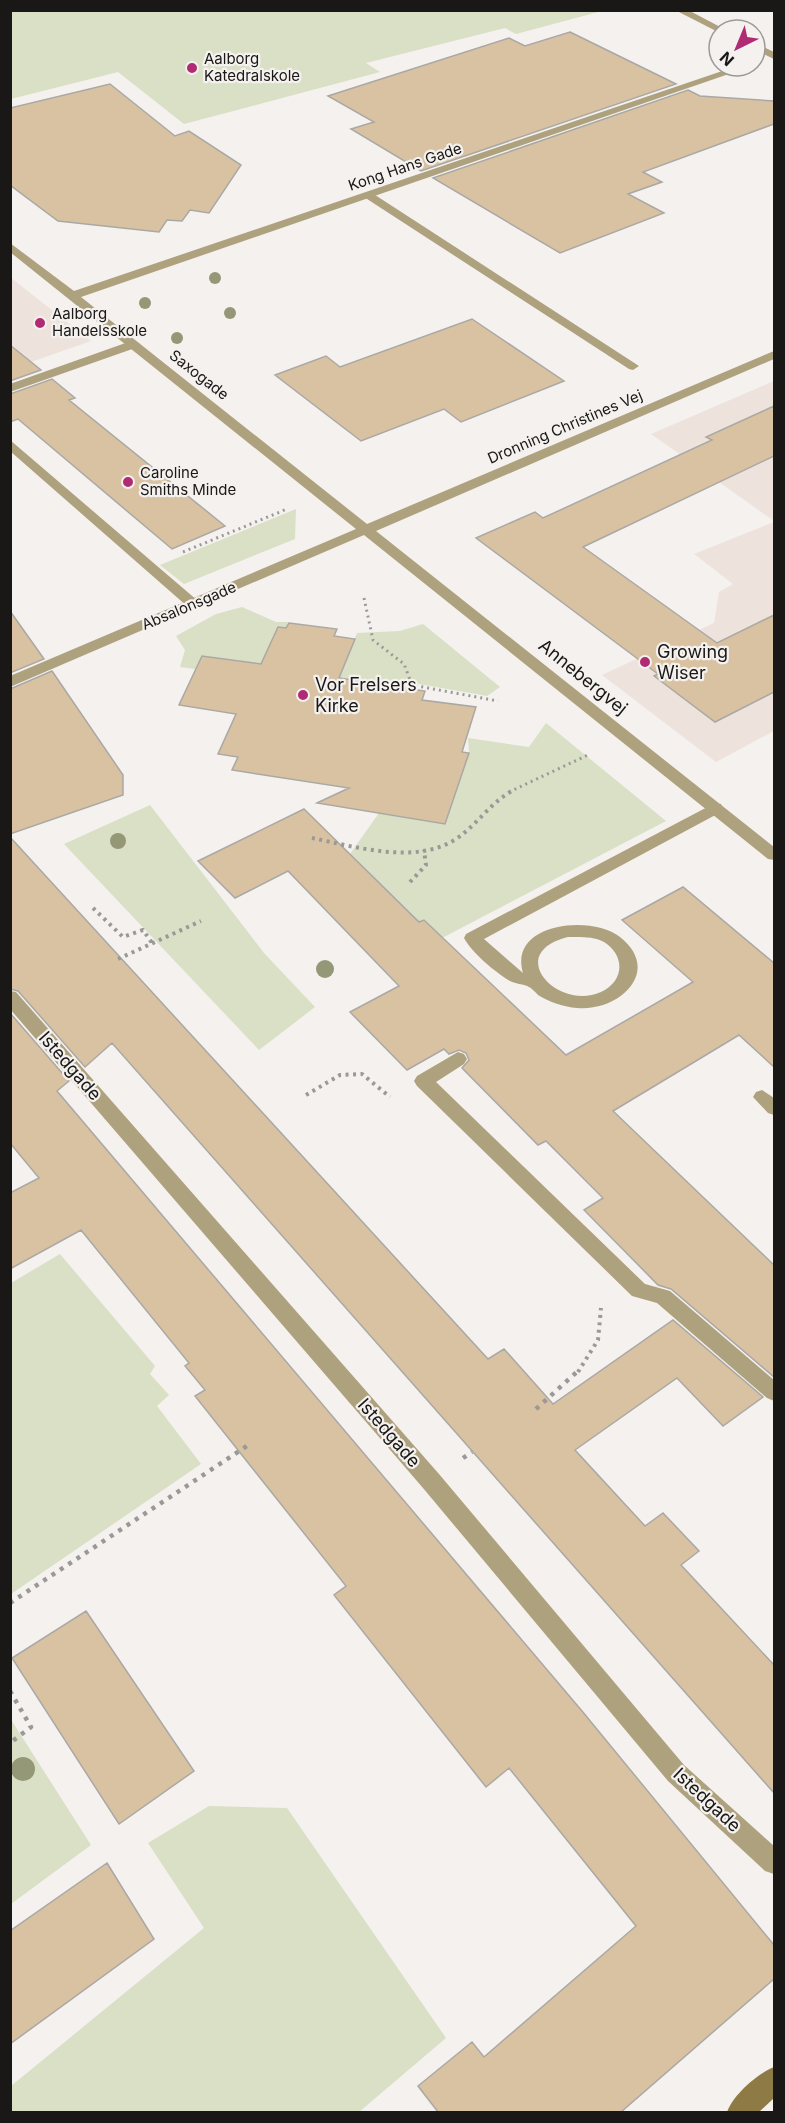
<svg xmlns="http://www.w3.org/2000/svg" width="785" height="2123" viewBox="0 0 785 2123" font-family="Inter,sans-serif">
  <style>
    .built { fill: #ede3dc }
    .green { fill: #d9e0c5 }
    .building { fill: #d9c2a1; stroke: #aaa8a5; stroke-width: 1.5 }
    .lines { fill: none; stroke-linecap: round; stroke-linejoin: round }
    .path-far2 { stroke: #9b9997; stroke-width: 3; stroke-dasharray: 2 4; stroke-linecap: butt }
    .path-far1 { stroke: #9b9997; stroke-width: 4; stroke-dasharray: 3 4.5; stroke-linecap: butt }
    .path { stroke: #9b9997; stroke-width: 4.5; stroke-dasharray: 4 6; stroke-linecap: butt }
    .lane { fill: #aea17e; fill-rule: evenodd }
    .street { fill: #aea17e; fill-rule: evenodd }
    .secondary { fill: #8e7a45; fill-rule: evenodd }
    .tree { fill: #959877 }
    .poi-dot { fill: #af2b74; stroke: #f4f1ee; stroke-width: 2 }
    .labels { text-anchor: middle; stroke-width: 4.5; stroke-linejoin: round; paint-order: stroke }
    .far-poi-label { font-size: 15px; fill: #191817; stroke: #f4f1ee; text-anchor: start }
    .far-street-label { font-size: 15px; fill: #191817; stroke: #f4f1ee }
    .poi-label { font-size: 18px; fill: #191817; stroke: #f4f1ee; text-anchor: start }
    .street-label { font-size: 18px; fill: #191817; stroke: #f4f1ee }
  </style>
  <rect width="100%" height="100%" fill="#f4f1ee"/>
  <!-- built -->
  <path class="built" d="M10,277L91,341L11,369Z
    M774,381V521L651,434Z
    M774,522V731L716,762L602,675L714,623L719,592L733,584L694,554Z"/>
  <!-- green -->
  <path class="green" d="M10,11L11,10L602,11L516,34L505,28L366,63L380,72L184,124L118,72L11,99Z
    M296,509L295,539L184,584L160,565Z
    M242,607L276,622H289L261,664L202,656L195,669L180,667L185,650L176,636L216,614Z
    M423,624L500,687L487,696L396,680L394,686L339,678L357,633L400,631Z
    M546,723L666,821L442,938L419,922L350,854L379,813L445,824L469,753L468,738L529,747Z
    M150,805L264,953L315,1007L259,1050L64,844Z
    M60,1254L155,1366L150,1374L169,1395L157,1406L201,1464L11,1594V1283Z
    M10,1718L91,1845L11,1904H10Z
    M209,1806L287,1808L446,2038L359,2112H11V2086L204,1928L148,1843Z"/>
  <!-- building -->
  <path class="building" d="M570,32L676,84L421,171L351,129L374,122L328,96L509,38L525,46Z
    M110,84L175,136L189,131L241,165L209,213L190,210L182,221L167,220L159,232L58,221L10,185V108Z
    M688,90L700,96L774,101V124L643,172L662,182L628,194L664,213L560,253L433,178Z
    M472,319L564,381L461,422L444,409L361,441L275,375L326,356L340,367Z
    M10,345L41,370L10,381Z
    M52,379L75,398L69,400L225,526L172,549L18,419L10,422V394Z
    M774,406V456L583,547L717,643L774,615V692L715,722L654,676L658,674L476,538L535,512L543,518L712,440L706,437Z
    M10,611L44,659L10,673Z
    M289,623L337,629L334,636L355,639L339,678L425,691L422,700L476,707L462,752L469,753L445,824L317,803L349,788L232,770L238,757L218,754L236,714L179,705L202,656L261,664L278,627L286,628Z
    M52,671L123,775V795L10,834V689Z
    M304,809L419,922L424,920L566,1055L693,982L622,920L683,887L774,963V1067L739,1035L613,1111L774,1265V1377L671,1289L658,1285L584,1210L603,1198L546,1141L538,1145L462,1068L469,1060L466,1053L459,1050L449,1054L444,1049L407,1070L350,1012L399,986L288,871L235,898L198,861Z
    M10,837L488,1359L504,1349L553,1404L673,1320L763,1397L723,1426L677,1378L575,1450L645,1526L663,1513L699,1551L681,1565L774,1665V1793L112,1043L85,1067L18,991L10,989Z
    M10,1013L69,1081L57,1091L582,1711L774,1945V1979L621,2112H438L418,2086L472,2042L484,2057L636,1926L509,1768L486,1787L334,1595L346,1586L195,1396L205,1390L185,1366L189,1363L81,1230L10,1269V1193L39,1178L10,1143Z
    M86,1611L194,1771L119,1824L12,1658Z
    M107,1863L154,1939L10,2044V1931Z"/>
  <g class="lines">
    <!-- path-far2 -->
    <path class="path-far2" d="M183,552L287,509
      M364,598L373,640L404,664L412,685L498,701
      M509,792L590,754"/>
    <!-- path-far1 -->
    <path class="path-far1" d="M312,838C356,847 416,865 456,839C477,825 490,803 512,791
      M410,882L426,865L424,850
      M93,908L123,937L143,930L152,943
      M118,959L201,921
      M306,1095L340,1075L362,1074L390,1097
      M578,1372L598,1340L601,1308"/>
    <!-- path -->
    <path class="path" d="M536,1409L579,1370
      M463,1458L472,1452
      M10,1603L250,1444
      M10,1691L31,1727L10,1743"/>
    <!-- lane -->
    <path class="lane" d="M364,193H372L639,366L633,370L629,369L364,197Z
      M134,340L140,344L138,347L10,392V384Z
      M10,440L198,601V607H188L10,451Z
      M715,803L721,804L723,808L721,812L484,939L523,973C508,923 591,914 620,937C663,971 619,1012 577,1008C564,1007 549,1002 538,995C535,992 532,988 527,986C522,984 516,984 510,981C495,972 472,953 464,938L466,934ZM568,937C580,937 593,936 604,942C625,955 625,981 601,992C558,1012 503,953 568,937Z
      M458,1052L464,1054L467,1059L464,1064L436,1082L645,1284L670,1291L774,1380V1401L767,1398L657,1303L632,1296L417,1086L414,1081L417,1076Z
      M762,1090L774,1098V1115L768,1113L753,1097L756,1092Z"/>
    <!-- street -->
    <path class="street" d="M675,10H688L726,30L718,32Z
      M755,43L774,52V59L755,50Z
      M737,66H752L81,297L367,524L774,351V359L376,531L774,847V860L768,859L364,535L10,687V676L356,529L10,252V243L74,291Z
      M10,991L16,992L439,1474L684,1765L774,1846V1874L765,1871L668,1781L423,1488L10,1009Z"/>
    <!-- secondary -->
    <path class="secondary" d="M774,2067V2098L759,2112H727C733,2095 757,2074 774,2067Z"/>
  </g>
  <!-- trees -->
  <g class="tree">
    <circle cx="215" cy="278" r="6"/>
    <circle cx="145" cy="303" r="6"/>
    <circle cx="230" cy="313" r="6"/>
    <circle cx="177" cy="338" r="6"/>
    <circle cx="118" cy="841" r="8"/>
    <circle cx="325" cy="969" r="9"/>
    <circle cx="23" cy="1769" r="12"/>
  </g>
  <!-- markers -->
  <g class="poi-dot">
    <circle cx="192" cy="68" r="6"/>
    <circle cx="40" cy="323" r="6"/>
    <circle cx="128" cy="482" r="6"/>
    <circle cx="645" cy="662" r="6"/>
    <circle cx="303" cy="695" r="6"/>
  </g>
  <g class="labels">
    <!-- far-poi labels -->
    <g class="far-poi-label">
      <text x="204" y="64">Aalborg<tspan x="204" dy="17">Katedralskole</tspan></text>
      <text x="52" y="319">Aalborg<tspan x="52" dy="17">Handelsskole</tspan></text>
      <text x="140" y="478">Caroline<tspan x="140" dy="17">Smiths Minde</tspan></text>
    </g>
    <!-- far-street labels -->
    <g class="far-street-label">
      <text transform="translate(405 167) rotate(-19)" y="5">Kong Hans Gade</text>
      <text transform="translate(199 375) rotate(38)" y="5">Saxogade</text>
      <text transform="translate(565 427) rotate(-23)" y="5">Dronning Christines Vej</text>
      <text transform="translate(189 606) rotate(-23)" y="5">Absalonsgade</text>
    </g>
    <!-- poi labels -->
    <g class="poi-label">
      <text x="657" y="658">Growing<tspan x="657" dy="21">Wiser</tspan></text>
      <text x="315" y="691">Vor Frelsers<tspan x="315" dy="21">Kirke</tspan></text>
    </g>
    <!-- street labels -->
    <g class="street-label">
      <text transform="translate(583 677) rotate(39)" y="6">Annebergvej</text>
      <text transform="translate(70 1066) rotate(49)" y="6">Istedgade</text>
      <text transform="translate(389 1433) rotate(49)" y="6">Istedgade</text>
      <text transform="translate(707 1800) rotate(43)" y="6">Istedgade</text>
    </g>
  </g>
  <!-- border -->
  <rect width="785" height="2123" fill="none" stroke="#191817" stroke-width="24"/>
  <!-- north arrow -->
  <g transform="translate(737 48) rotate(223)"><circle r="28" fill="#f4f1ee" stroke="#9c9a98" stroke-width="1.5"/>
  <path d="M0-4.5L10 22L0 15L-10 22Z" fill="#af2b74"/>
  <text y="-9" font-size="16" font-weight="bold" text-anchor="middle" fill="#191817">N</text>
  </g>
</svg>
